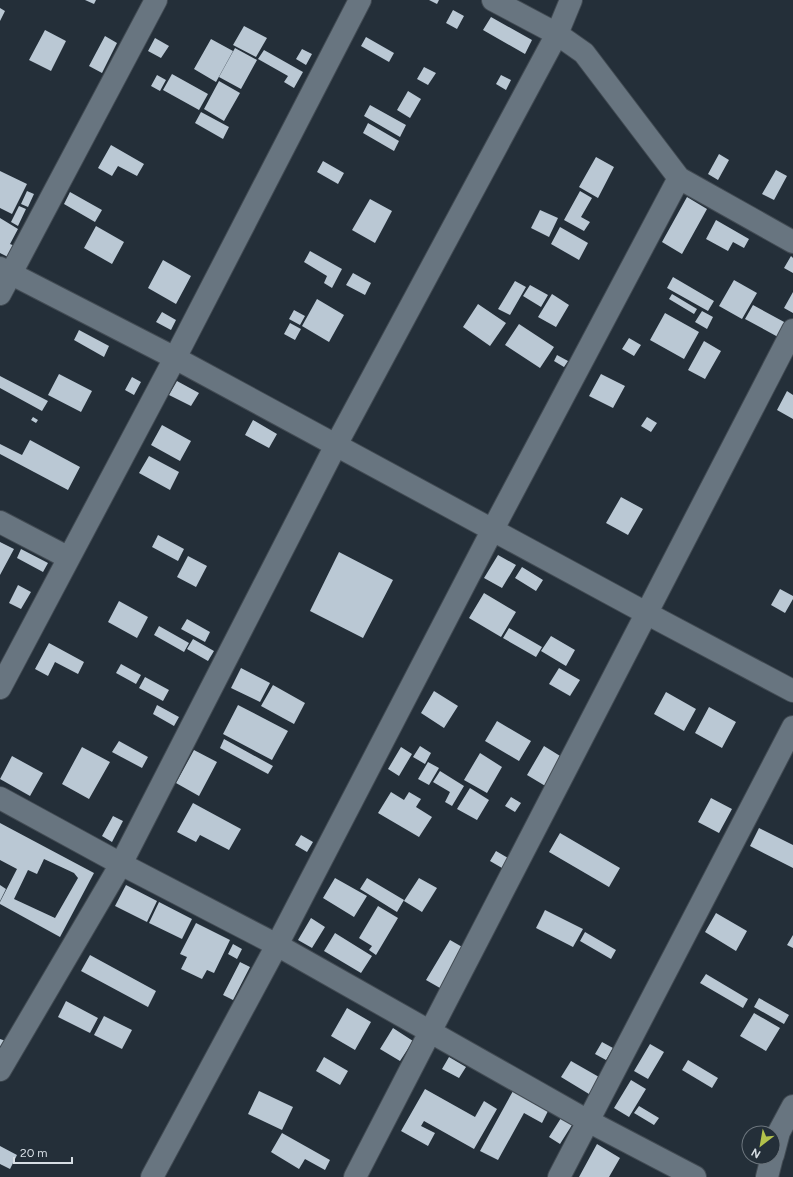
<svg xmlns="http://www.w3.org/2000/svg" width="793" height="1177" viewBox="0 0 793 1177" font-family="Figtree,sans-serif">
  <style>
    .building { fill: #bac8d4; fill-rule: evenodd }
    .lines { fill: none; stroke-linecap: round; stroke-linejoin: round }
    .street-casing { stroke: #424b53; stroke-width: 24 }
    .street { stroke: #687580; stroke-width: 22 }
  </style>
  <rect width="100%" height="100%" fill="#242f39"/>
  <!-- building -->
  <path class="building" d="M85,0H96L94,4Z
    M429,0H439L437,4Z
    M0,8L5,11L0,21Z
    M453,10L464,16L457,29L446,23Z
    M491,17L532,40L525,54L483,30Z
    M244,26L267,38L256,57L233,45Z
    M45,30L66,41L51,71L29,60Z
    M105,36L117,43L102,73L89,66Z
    M366,37L394,53L389,62L361,46Z
    M155,38L169,46L161,58L148,51Z
    M211,39L233,51L216,82L194,69Z
    M235,48L257,60L241,89L219,77Z
    M302,49L312,54L306,65L296,59Z
    M264,50L303,72L294,88L284,82L288,76L258,59Z
    M424,67L436,73L428,85L417,79Z
    M172,74L208,94L199,110L163,90Z
    M157,75L166,80L160,91L151,86Z
    M501,75L511,80L506,90L496,84Z
    M219,81L240,93L224,121L204,109Z
    M408,91L421,99L410,118L397,110Z
    M370,105L406,125L400,137L364,116Z
    M201,112L229,127L223,139L195,123Z
    M368,123L399,141L394,151L363,133Z
    M111,145L144,164L137,176L118,166L112,176L98,168Z
    M719,154L729,160L718,180L708,174Z
    M596,157L614,167L598,198L579,187Z
    M323,161L344,173L338,184L317,172Z
    M776,170L787,176L774,200L762,194Z
    M0,171L27,184L12,214L0,208Z
    M27,191L34,194L28,207L21,204Z
    M580,191L592,198L581,217L590,222L584,231L564,220Z
    M70,192L102,210L95,222L64,204Z
    M687,197L707,209L682,254L662,242Z
    M370,199L392,211L375,243L352,230Z
    M19,206L26,209L18,226L11,222Z
    M540,210L558,218L549,237L531,228Z
    M0,218L18,229L10,244L15,246L8,257L0,253Z
    M716,220L749,239L744,248L733,242L728,251L706,239Z
    M96,226L124,242L112,264L84,248Z
    M560,227L588,243L579,260L551,244Z
    M310,251L342,269L332,288L324,283L327,276L304,262Z
    M791,256L793,258V273L784,268Z
    M163,260L191,276L176,304L148,288Z
    M353,273L371,283L365,295L346,285Z
    M673,277L714,301L708,311L667,288Z
    M734,280L757,293L742,319L719,306Z
    M515,281L526,287L510,315L498,309Z
    M530,285L548,295L541,307L523,296Z
    M793,292V313L784,308Z
    M552,294L569,305L556,327L538,317Z
    M672,294L697,309L694,314L669,299Z
    M317,299L344,315L329,342L302,326Z
    M478,304L506,323L490,346L463,327Z
    M753,305L786,323L778,337L745,319Z
    M294,310L305,316L300,325L289,319Z
    M702,311L713,317L707,329L695,322Z
    M162,312L176,320L171,330L156,322Z
    M665,313L699,332L684,359L650,340Z
    M290,323L301,329L295,340L284,334Z
    M519,324L554,347L540,368L505,345Z
    M79,330L109,346L104,357L74,340Z
    M629,338L641,345L634,356L622,349Z
    M704,341L721,351L705,379L688,370Z
    M557,355L568,361L564,367L554,361Z
    M59,374L92,391L81,412L48,395Z
    M601,374L625,386L613,408L589,396Z
    M0,376L48,401L42,411L0,388Z
    M132,377L141,382L134,395L125,390Z
    M177,381L199,393L191,406L169,395Z
    M787,391L793,395V419L777,410Z
    M33,417L38,420L36,423L31,420Z
    M647,417L657,423L651,432L641,426Z
    M253,420L277,434L269,448L245,435Z
    M162,425L191,441L180,461L151,445Z
    M30,440L80,467L68,490L0,454V444L22,455Z
    M149,456L179,472L170,490L139,473Z
    M621,497L643,509L628,535L606,523Z
    M158,535L184,549L178,561L152,547Z
    M0,542L14,549L0,575Z
    M21,549L48,563L43,572L17,558Z
    M339,552L393,580L363,638L310,611Z
    M498,555L516,565L502,588L484,578Z
    M188,556L207,566L196,587L177,577Z
    M522,567L543,580L536,591L515,578Z
    M18,585L31,592L21,609L9,603Z
    M780,589L793,596V599L785,613L771,605Z
    M484,593L516,612L501,637L469,618Z
    M119,601L148,617L137,638L108,622Z
    M187,619L210,632L205,642L181,629Z
    M159,626L189,643L184,652L154,635Z
    M509,628L542,647L536,657L503,638Z
    M551,636L575,650L566,666L541,651Z
    M193,639L214,651L208,661L187,649Z
    M49,643L84,662L78,674L55,662L48,676L35,669Z
    M121,664L141,675L136,684L116,673Z
    M241,668L270,683L260,702L231,688Z
    M559,668L580,680L570,696L549,684Z
    M145,677L169,690L163,701L139,688Z
    M273,685L305,703L294,724L261,706Z
    M434,691L458,706L444,728L421,713Z
    M666,692L696,709L684,731L654,714Z
    M157,705L179,717L174,726L153,714Z
    M238,705L288,731L272,760L223,734Z
    M709,707L736,722L722,748L695,733Z
    M497,721L531,741L519,761L485,741Z
    M224,739L273,766L268,774L220,748Z
    M119,741L148,757L142,768L112,752Z
    M420,746L431,753L425,764L413,757Z
    M544,746L565,759L547,787L527,775Z
    M82,747L110,762L89,799L62,784Z
    M401,747L412,754L399,776L388,769Z
    M194,750L217,762L199,796L176,783Z
    M480,753L502,767L487,793L464,780Z
    M12,756L43,773L30,796L0,779Z
    M428,762L439,768L429,785L418,779Z
    M440,771L464,786L452,806L445,802L450,792L433,782Z
    M470,788L489,800L477,820L457,809Z
    M391,792L404,800L409,792L421,799L416,807L432,817L419,837L378,813Z
    M511,797L521,803L515,812L505,806Z
    M711,798L732,809L719,833L698,822Z
    M193,803L241,829L229,850L200,835L196,842L177,832Z
    M113,816L123,821L112,842L102,836Z
    M0,823L94,873L60,937L0,904V902L17,869L0,860ZM44,859L74,873L78,878L55,918L14,899L28,870L37,874Z
    M759,828L793,845V868L750,846Z
    M560,833L620,868L609,887L549,852Z
    M301,835L313,842L307,852L295,845Z
    M496,851L508,858L502,868L490,861Z
    M335,878L367,896L354,917L323,898Z
    M367,878L404,900L397,912L360,889Z
    M419,878L437,888L422,912L404,901Z
    M0,885L6,889L0,901Z
    M126,885L157,901L147,922L115,906Z
    M159,902L192,919L182,939L149,923Z
    M378,906L398,918L376,955L369,950L372,946L359,938Z
    M545,910L583,929L573,947L536,928Z
    M716,913L747,931L736,951L705,932Z
    M311,918L325,927L312,948L298,940Z
    M196,923L230,940L214,973L207,970L202,979L181,969L187,957L180,954Z
    M585,932L616,950L611,959L580,941Z
    M335,933L372,956L361,973L324,951Z
    M793,935V948L787,945Z
    M450,940L464,948L440,988L426,980Z
    M233,944L242,949L237,959L228,954Z
    M90,955L156,991L148,1007L81,971Z
    M240,962L250,967L233,1000L223,995Z
    M706,974L748,999L743,1008L700,983Z
    M759,998L789,1015L784,1024L754,1007Z
    M66,1001L98,1018L90,1033L58,1017Z
    M347,1008L371,1022L355,1050L331,1036Z
    M754,1013L780,1028L766,1051L740,1036Z
    M104,1016L132,1030L122,1049L94,1035Z
    M393,1028L413,1041L400,1061L380,1049Z
    M0,1039L6,1041L0,1054Z
    M602,1042L613,1048L606,1060L595,1054Z
    M650,1044L664,1052L648,1079L634,1071Z
    M324,1057L348,1071L340,1085L316,1071Z
    M449,1057L466,1067L459,1078L442,1069Z
    M688,1060L718,1078L712,1088L682,1070Z
    M571,1061L599,1077L589,1094L561,1077Z
    M631,1080L646,1089L629,1117L614,1108Z
    M425,1089L475,1117L484,1101L497,1109L474,1149L424,1121L421,1126L435,1133L428,1146L401,1131Z
    M259,1091L293,1107L282,1130L248,1114Z
    M513,1091L548,1111L542,1123L524,1113L498,1160L480,1151Z
    M639,1106L659,1118L654,1125L634,1113Z
    M561,1118L572,1125L560,1144L549,1137Z
    M282,1133L330,1160L325,1170L305,1159L299,1169L271,1152Z
    M597,1144L620,1158L609,1177H579Z
    M0,1146L17,1155L10,1169L0,1164Z"/>
  <g class="lines">
    <defs>
      <path id="street" d="M493,0L557,34L584,53L679,178L793,242
        M0,268L175,358L646,613L793,691
        M0,294L156,0
        M0,522L69,558
        M0,688L175,358L360,0
        M0,798L121,864L277,945L588,1121L695,1177
        M0,1070L121,864L336,445L557,34L571,0
        M773,1155L779,1132L793,1106
        M152,1177L277,945L493,529L679,178
        M355,1177L793,330
        M559,1177L793,727
        M767,1177L772,1157"/>
    </defs>
    <!-- street casing -->
    <use href="#street" class="street-casing"/>
    <!-- street -->
    <use href="#street" class="street"/>
  </g>
  <!-- north arrow -->
  <g transform="translate(761 1145) rotate(211)"><circle r="19" fill="#242f39" stroke="#6c757d"/>
  <path d="M0-3L7 15L0 10L-7 15Z" fill="#b3c24b"/>
  <text y="-6" font-size="11" font-weight="bold" text-anchor="middle" fill="#d7dee4">N</text>
  </g>
  <!-- scale -->
  <path d="M14 1157v6h58v-6" fill="none" stroke="#d7dee4" stroke-width="2"/>
  <text x="20" y="1157" font-size="12" fill="#d7dee4" stroke="#242f39" stroke-width="3" paint-order="stroke">20 m</text>
</svg>
